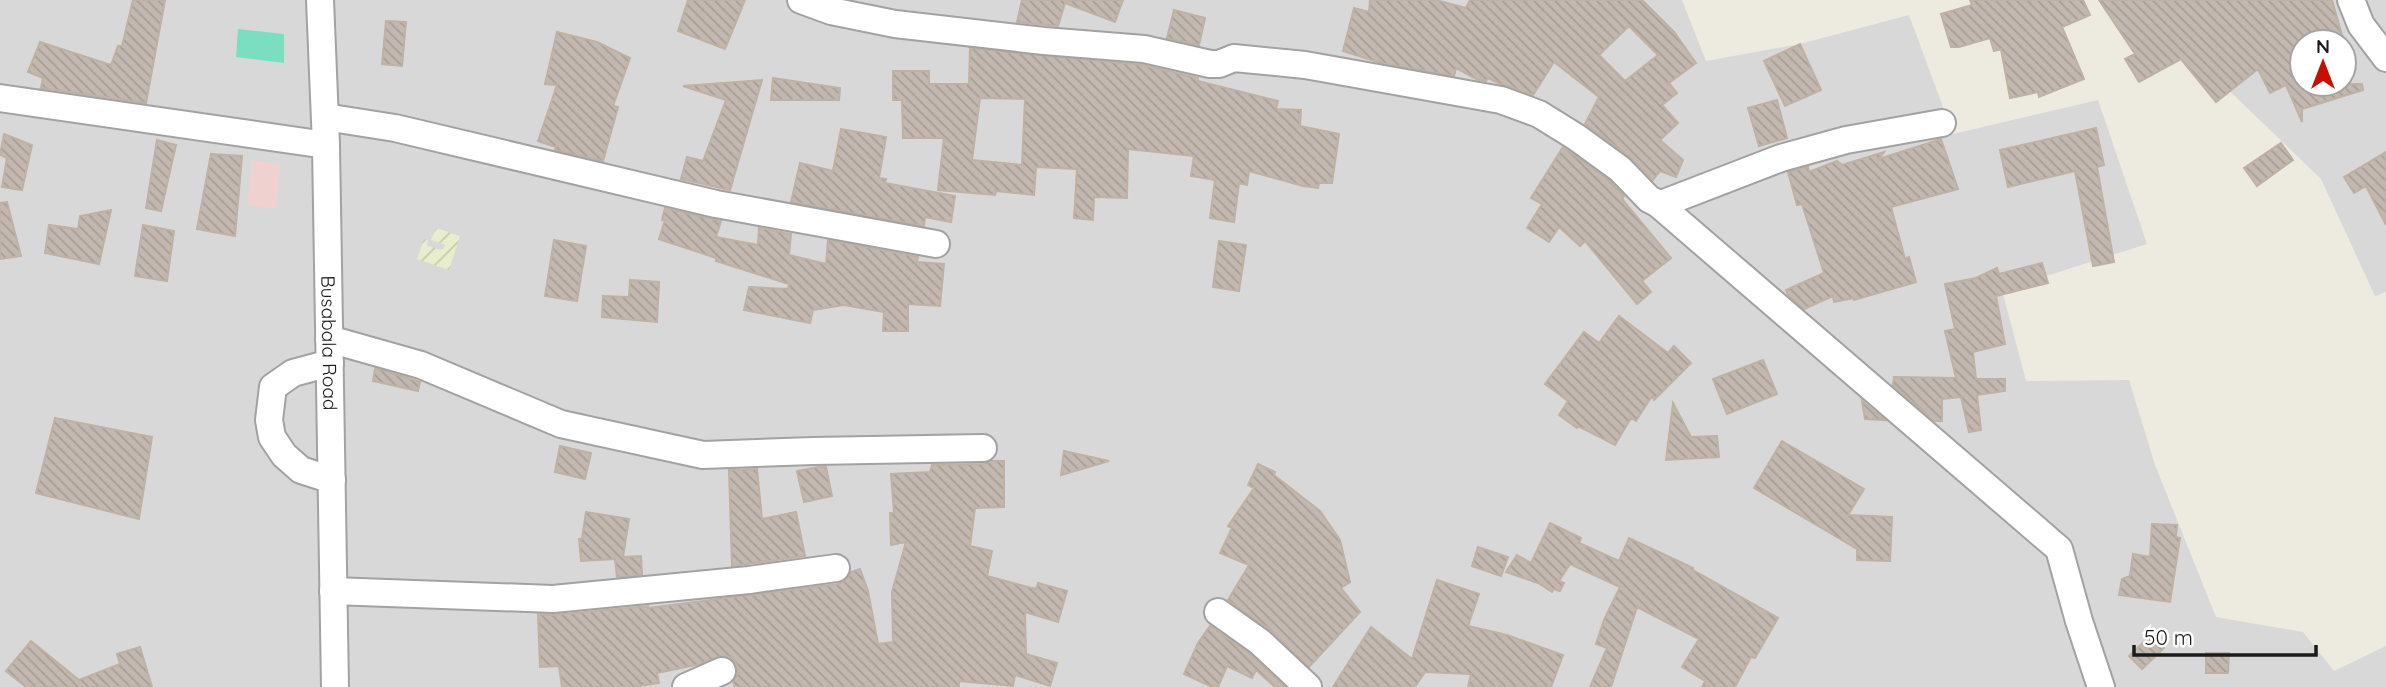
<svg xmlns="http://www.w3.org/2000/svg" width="2386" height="687" viewBox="0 0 2386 687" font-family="Quicksand,sans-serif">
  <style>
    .residential { fill: #d9d8d8; fill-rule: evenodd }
    .commercial { fill: #efd2cf }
    .farmland { fill: url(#farmland-furrows) }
    .pitch { fill: #7cdec0 }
    .building { fill: url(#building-back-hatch); stroke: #bfb1a3; stroke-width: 2; fill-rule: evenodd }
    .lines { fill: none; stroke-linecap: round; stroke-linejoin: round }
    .minor-casing { stroke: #a2a2a2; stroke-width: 30 }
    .minor { stroke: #fff; stroke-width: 26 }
    .labels { text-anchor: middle; stroke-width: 5; stroke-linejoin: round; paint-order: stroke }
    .street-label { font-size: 19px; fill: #1b1b1b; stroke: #fff }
  </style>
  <defs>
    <pattern id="farmland-furrows" width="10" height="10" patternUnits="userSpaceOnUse" patternTransform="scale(1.75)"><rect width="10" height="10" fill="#e8edcb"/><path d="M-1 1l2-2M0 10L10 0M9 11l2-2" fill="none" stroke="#c6cbae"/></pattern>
    <pattern id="building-back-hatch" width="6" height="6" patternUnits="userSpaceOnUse" patternTransform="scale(1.75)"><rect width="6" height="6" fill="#c2b8b0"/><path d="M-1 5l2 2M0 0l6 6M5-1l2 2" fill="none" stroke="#a69e97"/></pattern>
  </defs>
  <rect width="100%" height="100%" fill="#edeae0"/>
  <!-- residential -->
  <path class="residential" d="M0,0H1682L1706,61L1800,44L1909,15L1953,134L2098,100L2147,244L2002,290L2026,381L2129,380L2155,465L2216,617L2303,632L2334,671L2386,646V687H0Z
    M2135,0H2386V292L2375,296L2321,179ZM2302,42H2344V84H2302Z"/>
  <!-- commercial -->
  <path class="commercial" d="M252,160L280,164L276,209L247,205Z"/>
  <!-- farmland -->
  <path class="farmland" d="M436,228L460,236L449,270L417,259L424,239L428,240L427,246L442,250L446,245L431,240Z"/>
  <!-- pitch -->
  <path class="pitch" d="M238,29L284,34V63L236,57Z"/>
  <!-- building -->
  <path class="building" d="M133,0H165L146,103L41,88L43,78L28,72L40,42L111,65L118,46H122Z
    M688,0H745L725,49L678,31Z
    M1022,0H1123L1115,22L1065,3L1058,26L1017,22Z
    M1370,0H1436L1466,8L1470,0H1642L1674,32L1696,63L1669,83L1677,93L1662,105L1678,123L1660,140L1683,160L1676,177L1660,171L1653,180L1629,156L1585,124L1599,97L1554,62L1533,95L1498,83L1488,78L1486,81L1478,80L1456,68L1454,76L1381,63L1343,51L1354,8L1369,12ZM1629,26L1658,55L1625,81L1599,55Z
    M1970,0H2083L2090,15L2062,27L2084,79L2039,97L2038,92L2010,98L2001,49L1994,51L1990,38L1959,47H1951L1941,14L1972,5Z
    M2099,0H2332L2344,42H2302V84H2362L2363,90L2302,109V122L2286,85L2270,93L2258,69L2216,102L2181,59L2139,82L2125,59L2135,54Z
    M1174,10L1205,18L1199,45L1167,38Z
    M386,21L406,22L402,66L382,64Z
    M557,32L597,42L630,58L613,106L618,107L603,161L555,150L556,147L538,141L557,85L545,84Z
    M1800,44L1821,90L1785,106L1764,61Z
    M970,48L1142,65L1198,78V81L1278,101L1276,109L1301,110L1300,126L1339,134L1332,183H1319L1318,188L1303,186L1249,171L1247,185L1239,183L1234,222L1210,218L1215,180L1191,176L1194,156L1128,149L1127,198L1094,197L1093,220L1074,218L1077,169L1036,167L1034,195L996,191L995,195L938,190L944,138H903L902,100H893V71H929V84H969ZM980,98L1025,99L1022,165L972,160Z
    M773,78L840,88L839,100H771Z
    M762,80L730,190L681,179L687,157L703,161L726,100L683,86Z
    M1777,100L1787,138L1759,146L1748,108Z
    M2096,128L2104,165L2097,167L2114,262L2093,266L2075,171L2008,187L2000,150Z
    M841,129L886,137L879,178L886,179L885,183L955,196L951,222L925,217L924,226L791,202L800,163L833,171Z
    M4,134L32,145L22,190L2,187L7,158L0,155Z
    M1941,139L1958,189L1891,207L1905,259L1909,257L1916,282L1854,300V298L1834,302L1833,296L1804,309L1788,295L1786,290L1824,273L1802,204L1797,205L1788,172L1808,167L1809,172L1837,161L1842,165L1884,152L1879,159Z
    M157,140L176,145L161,211L146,208Z
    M2281,143L2293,160L2257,186L2244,168Z
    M1563,147L1610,181L1624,196L1622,199L1671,258L1642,281L1651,292L1637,304L1585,241L1580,246L1559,227L1549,242L1527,228L1542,204L1531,198Z
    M2386,152V225L2366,186L2354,193L2344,177Z
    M211,154L242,156L235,236L197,229Z
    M7,202L21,256L0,259V203Z
    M665,208L721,221L716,237L758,245L759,228L791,234L789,255L826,264L828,240L918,257L917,262L944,264L940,306L908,304V331H883L884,312L844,305L813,310L810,323L744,310L749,287L788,289L789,284L716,261V258L659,239L665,220H662Z
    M111,210L99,264L45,253L49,225L78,229L80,216Z
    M143,225L174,231L167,281L135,276Z
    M554,240L586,246L577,301L545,296Z
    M1219,241L1246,245L1239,291L1213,287Z
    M2042,263L2048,283L1996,296L2005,344L1973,352L1976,379H2005V391L1977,395L1981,430L1969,432L1961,397L1942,399V421H1934L1893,385L1894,377L1956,378L1945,331L1955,329L1945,284L1976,278L1997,268L1999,274Z
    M630,280L659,282L657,322L602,317L603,296L629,297Z
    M1619,316L1668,353L1674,346L1691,363L1654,400L1652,396L1636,421L1631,418L1615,445L1578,426L1577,428L1559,415L1568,401L1545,384L1584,332L1599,343Z
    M1763,360L1777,394L1727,414L1713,379Z
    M375,368L420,382L418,391L373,381Z
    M1862,401L1885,420L1865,419Z
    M1673,403L1691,437L1717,436L1719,457L1666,460Z
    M55,418L152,437L139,519L36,493Z
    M1782,441L1864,489L1848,515L1892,517L1890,561L1857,560V549L1754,488Z
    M560,446L591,453L585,479L555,472Z
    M1064,451L1109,461L1061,475Z
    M992,461H1004V507L975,508L970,546L992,551L987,576L1036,589L1038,583L1067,591L1058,622L1025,612L1026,654L1057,663L1050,686L1015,675L1013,686L959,681V687H735L733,682L738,673L737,665L731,658L723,655L700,664L657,673L659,683L634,687H562L559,666L540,667L538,614L554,615L648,606V608L838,584L846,580L851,572L860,569L868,591L878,644L893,642L892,592L906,542L891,545L890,513H894L891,474L930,472L932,465L983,464Z
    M1258,464L1275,472L1274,475L1320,511L1340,540L1350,582L1341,588L1360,612L1309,667L1269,629L1228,600L1249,565L1220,553L1232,528L1228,526L1254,488L1248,485Z
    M818,467H826L832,496L804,502L797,471Z
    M757,469L762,519L796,512L805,556L732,566L729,470Z
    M586,512L629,519L623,557L641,556L642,575L617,577L615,559L581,561L579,539H582Z
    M1550,523L1581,538L1579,543L1619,561L1629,538L1693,568V570L1778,618L1755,658L1751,657L1735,687H1702L1705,681L1682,667L1699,639L1637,607L1611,687H1590L1607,648L1596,644L1604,620L1620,587L1570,564L1559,581L1564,583L1560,591L1554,589L1552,592L1538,583L1506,572L1517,555L1531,563Z
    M2152,524L2177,525L2176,537L2180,538L2170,602L2119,595L2122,579L2130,576L2133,554L2150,557Z
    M1478,547L1508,557L1501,576L1472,566Z
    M1437,580L1479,594L1468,626L1507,635L1563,655L1551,687H1468L1471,674L1425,672L1415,687H1333L1371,627L1412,659Z
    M1210,626L1250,654L1285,687H1275L1256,670L1252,678L1227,666L1218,687H1212L1184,674L1198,643Z
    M2151,635L2164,648L2142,669L2129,656Z
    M31,641L79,680L120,664L117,654L140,647L152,687H26L6,671Z
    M2206,653H2229L2228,673H2206Z"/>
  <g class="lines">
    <defs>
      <g id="minor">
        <path id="s1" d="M320,0L326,145L335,687"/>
        <path d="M801,0L831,11L895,24L1044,41L1144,49L1210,64H1219L1234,58L1305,65L1501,100L1539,114L1576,137L1620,169L1649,199L1657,203L2059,549L2079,621L2101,687"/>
        <path d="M2351,0L2361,25L2386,58"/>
        <path d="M0,98L326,145"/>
        <path d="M325,117L395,128L716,204L936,244"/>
        <path d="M1657,203H1664L1781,158L1846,140L1942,123"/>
        <path d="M329,339L421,365L561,424L703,455L813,451L983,448"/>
        <path d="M330,363L293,373L273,387L269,420L272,437L284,455L301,470L332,480"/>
        <path d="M333,591L553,599L749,580L836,568"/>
        <path d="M1218,612L1260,642L1308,687"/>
        <path d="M686,687L722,671"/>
      </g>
    </defs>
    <!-- minor casing -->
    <use href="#minor" class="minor-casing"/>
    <!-- minor -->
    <use href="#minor" class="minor"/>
  </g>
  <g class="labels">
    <!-- street labels -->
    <g class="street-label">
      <text dy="7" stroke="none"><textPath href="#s1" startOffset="343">Busabala Road</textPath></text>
    </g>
  </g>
  <!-- north arrow -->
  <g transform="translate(2323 63)"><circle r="33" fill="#ffffff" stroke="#a4a4a4" stroke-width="2"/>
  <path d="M0-5L12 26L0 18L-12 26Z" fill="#c60f00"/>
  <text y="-10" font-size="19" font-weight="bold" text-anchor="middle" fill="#1b1b1b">N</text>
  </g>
  <!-- scale -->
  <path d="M2134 645v10h182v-10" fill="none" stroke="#1b1b1b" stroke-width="3.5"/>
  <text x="2144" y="645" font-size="21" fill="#1b1b1b" stroke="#ffffff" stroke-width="5" paint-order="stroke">50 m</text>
</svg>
